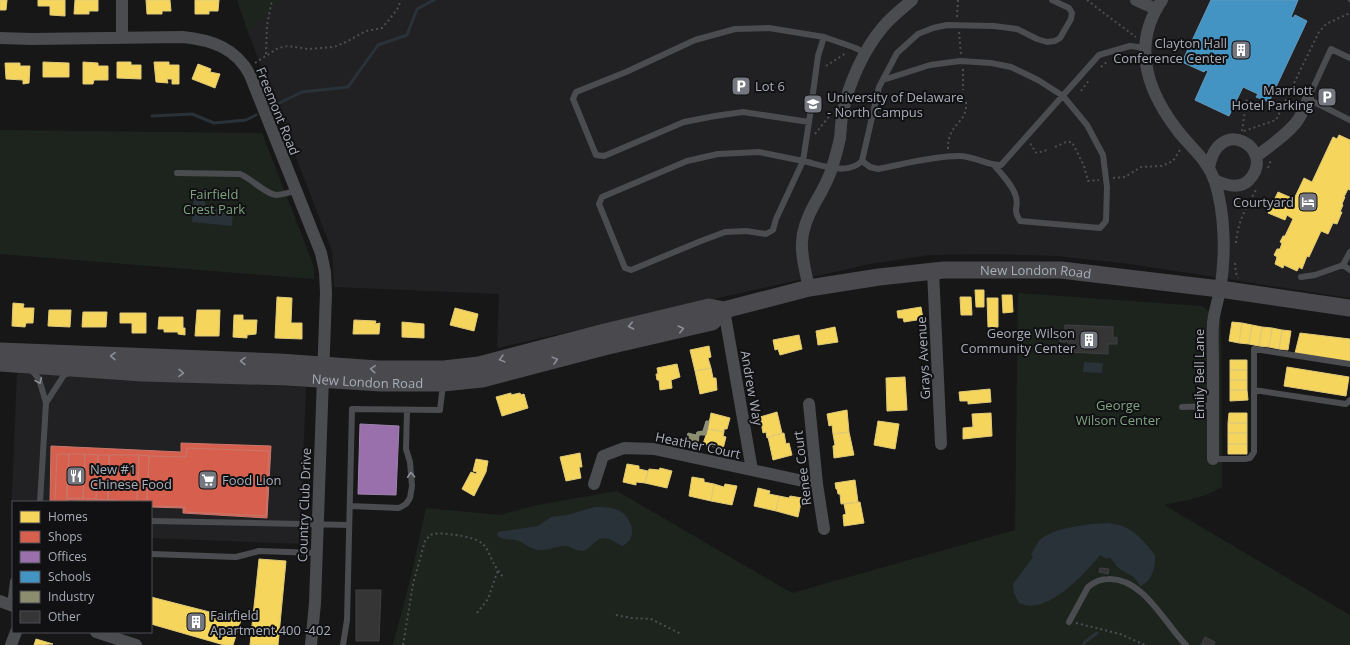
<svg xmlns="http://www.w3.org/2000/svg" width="1350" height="645" viewBox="0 0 1350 645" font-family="'Open Sans',sans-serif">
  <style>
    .built { fill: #212123 }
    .green { fill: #1d241e }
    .water { fill: #2a3239 }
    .homes { fill: #f6d55c; stroke: #dfc978 }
    .shops { fill: #d6604d; stroke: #c8776d }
    .offices { fill: #9970ab; stroke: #9e82af }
    .schools { fill: #4393c3; stroke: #619bc0 }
    .industry { fill: #8c8c6e; stroke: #949684 }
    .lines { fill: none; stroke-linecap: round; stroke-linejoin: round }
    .stream { stroke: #2a3239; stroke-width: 3 }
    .building { fill: #353536; stroke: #3f4043 }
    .path { stroke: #4d4e52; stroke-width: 2; stroke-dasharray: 2 3; stroke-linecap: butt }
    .lane { stroke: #4b4c50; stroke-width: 6 }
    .street { stroke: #4b4c50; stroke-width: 12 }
    .secondary { stroke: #4a4a4e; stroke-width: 17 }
    .oneway { stroke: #8c8f98 }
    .oneway2 { stroke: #8c9099 }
    .labels { text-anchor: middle; stroke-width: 4; stroke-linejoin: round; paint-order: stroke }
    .poi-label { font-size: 13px; fill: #a8adb8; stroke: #111113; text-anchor: start }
    .street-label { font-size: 13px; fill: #a8adb8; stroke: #111113 }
    .park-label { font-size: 13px; fill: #7fa381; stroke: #111113 }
  </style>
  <rect width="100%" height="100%" fill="#171717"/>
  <!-- built -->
  <path class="built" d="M237,0H1350V298L1130,264L1056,256L990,254L930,255L870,264L497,348L499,294L334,287L332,251L248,32Z
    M17,373L306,387L300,544L151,538V502H13V519L11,518Z"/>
  <!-- green -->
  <path class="green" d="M237,0H281L248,32Z
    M0,130L262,133L311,259L314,269V279L0,254Z
    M1018,293L1202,306L1221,320L1222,487L1206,495L1188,500L1164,505L1350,615V645H393L411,576L426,508L500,515L537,505L617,491L792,593L1015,530Z"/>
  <!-- water -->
  <path class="water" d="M204,196L206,208L233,209L232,226L192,222L194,197Z
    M1084,362L1103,363L1102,373L1083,372Z
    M595,507C604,507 612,507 620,511C633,519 638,539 622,546C608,538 602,533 590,547C587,549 586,551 582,551C576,551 571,546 565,546C554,546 544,553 534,549C527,547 522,541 515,540C508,539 504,540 497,536L498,532L538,526L551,517L567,515Z
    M1108,523C1133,526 1140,537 1155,555C1156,567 1152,582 1140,586C1133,573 1131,577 1120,569C1116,566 1114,561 1109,557L1107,559L1100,555C1085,574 1045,617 1019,603L1014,593L1013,584L1033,557L1031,554C1034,550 1036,545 1039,541C1052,527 1090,524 1108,523Z"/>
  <!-- homes -->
  <path class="homes" d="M0,0H7L6,10H0Z
    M38,0H65V16L50,15V6H38Z
    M75,0H98V11H89V14H74Z
    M146,0H170L171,11H162V14H147Z
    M195,0H219L218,11H209V14H195Z
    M43,62L69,63V77H43Z
    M83,62L98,63V66H108V80H94L93,84H83Z
    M117,62H131V65H141V79L117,78Z
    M154,62H169V65H179V84H172V79H167L168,83L156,82Z
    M5,63H20V66H30L29,83L23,84V80L6,79Z
    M198,64L211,69L210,72L220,74L215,88L192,79Z
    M1339,135L1350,140V190L1348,189L1344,197H1345L1342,204L1343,205L1340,212H1342L1337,224L1333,223L1328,234L1321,231L1309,257L1307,256L1302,269L1299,267L1297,271L1284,265L1283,268L1275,264L1277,257L1274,255L1277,249H1280L1282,243L1280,242L1283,236H1285L1293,219L1287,215L1285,220L1268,213L1278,192L1294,199L1304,178L1312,182L1333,137L1337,139Z
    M975,290H984V307H976Z
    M1002,295H1012L1013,312L1003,313Z
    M277,297L292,298L291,323H302V339L275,338Z
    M960,297H971L972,315H961Z
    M987,298H998V327H988Z
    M13,303L24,304L23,308H34L33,323H26L25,327L12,326Z
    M921,307L923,319L904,322L903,318H898L897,311Z
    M455,308L478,314L474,331L450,325Z
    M49,310H71L70,327L48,326Z
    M197,310H220L219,336H195Z
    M83,312H107L106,327H82Z
    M120,313H146V333H132V323H120Z
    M234,315H243V320H257L256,334L247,335V338L233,337Z
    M159,317H183V328H185V335L178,334V332H164V329H158Z
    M354,320L376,321L375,324L380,323L379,334H353Z
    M402,322L424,324V338L402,337Z
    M1232,322L1242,323L1239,343L1229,341Z
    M1242,323L1252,325L1249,344L1239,343Z
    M1252,325L1262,327L1259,346L1249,344Z
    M835,327L838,342L818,345L816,331Z
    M1262,327L1272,328L1269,347L1259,346Z
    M1272,328L1282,330L1279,349L1269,347Z
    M1282,330L1291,331L1288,350L1279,349Z
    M1300,333L1350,339V363L1295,353Z
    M799,335L802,349L780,355L778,349L775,350L773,340Z
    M709,346L711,357L708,358L711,368L695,371L690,350Z
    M1230,360H1247V370H1230Z
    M677,364L680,377L671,380L672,388L660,390L659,380H657L656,374H658L657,368Z
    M1287,367L1349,377L1346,396L1284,386Z
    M711,368L713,378H716L717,390L700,394L695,371Z
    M1230,370H1247V380H1230Z
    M905,377L907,410L887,411L886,378Z
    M1230,380H1247V390H1230Z
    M990,389L991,402L968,404V401H960L959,392Z
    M1230,390H1247L1248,400L1230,401Z
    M511,393V395L520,393L521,395L524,394L528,408L502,416L496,397Z
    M847,410L849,432L833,434L832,425L829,426L827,414Z
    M777,412L782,433L767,438L766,432L763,433L760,417Z
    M711,413L730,418L727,429H724V432L708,429Z
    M991,413L992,436L963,439V428L973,427L972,414Z
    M1229,413H1247V423H1228Z
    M878,421L899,424L895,449L874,445Z
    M1228,423H1247V433H1228Z
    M708,429L724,432L723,436L726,437L723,449L703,444Z
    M849,432L854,455L834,458L833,446L835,445L833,434Z
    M784,433L786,444L789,443L792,455L773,460L768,437Z
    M1228,433H1247V444H1228Z
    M1228,444H1247V454H1228Z
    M580,453L582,467H579L581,478L566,481L560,457Z
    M476,459L488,461L486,472L474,496L462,489L471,472L476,474L477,472L473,471Z
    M627,464L639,466V469L648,471L645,483L636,482V485L623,482Z
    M660,468L672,471L667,488L645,483L649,469L659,470Z
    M692,477L704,479V482L714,484L711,501L689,496Z
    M855,480L858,502L841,504L840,494H838L837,489H836L835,483Z
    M714,484L724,487L725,484L737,486L732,505L711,501Z
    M758,488L770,491L769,494L779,496L776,511L754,506Z
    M779,496L789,498L790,496L802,498L798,517L776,511Z
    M860,502L864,523L844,526L843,515L846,514L844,504Z
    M259,559L286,561L278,645H250Z
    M151,597L241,620L233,645H224L151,624Z
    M36,639L53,644L34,645Z"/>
  <!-- shops -->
  <path class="shops" d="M181,443L271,446L267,518L183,513V508L151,507V502L68,500V502H50L51,446L181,452Z
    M187,448L269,451L266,516L185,512V507L151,506V502H147L149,456L186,457Z
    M57,454H69L66,502H55Z
    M69,454H85L83,498H67Z
    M85,454L98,455L96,499L83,498Z
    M98,455H109L108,500L96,499Z
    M109,455H139L137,502H115V500H108Z
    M139,455L149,456L147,502H137Z"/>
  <!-- offices -->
  <path class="offices" d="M360,424L399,426L396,495L358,494Z"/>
  <!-- schools -->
  <path class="schools" d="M1211,0H1298L1291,17L1293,18L1295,15L1307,21L1269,102L1256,97L1258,94L1243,87L1229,116L1195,100L1208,71L1206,70L1204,72L1182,62Z"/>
  <!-- industry -->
  <path class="industry" d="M706,421H709L706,435H699L698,444L686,441L688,433L696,435L697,432L703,431Z"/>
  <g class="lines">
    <!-- stream -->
    <path class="stream" d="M271,107L302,92L348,87L378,45L407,35L417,9L434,0
      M152,116L192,114L214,123L246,120L256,115
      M1083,645L1085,642L1097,633"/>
  </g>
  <!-- building -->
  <path class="building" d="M1065,325L1113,327V338L1117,337V344H1108V354L1068,352L1069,342H1060V336H1064Z
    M1100,568L1109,569L1108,574L1099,572Z
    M356,590H381L379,641H356Z
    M1205,637L1215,642L1214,645H1201Z"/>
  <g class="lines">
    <!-- path -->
    <path class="path" d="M1087,0L1109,17L1136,37
      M1349,0L1350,5
      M957,17L958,0
      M959,32L961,54
      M266,54L267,25L272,0
      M1124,56L1133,60L1136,62
      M1157,62L1183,60
      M255,63L278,48L288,46L308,49L334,47L346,42L366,31L382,28L397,10L401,0
      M826,66L846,53
      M1101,67L1108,61
      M963,69V90
      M1081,91L1090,79
      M1242,131L1247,97
      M1244,131L1276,120L1319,32L1326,24L1350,13
      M815,134L831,114
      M1030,144L1032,145L1035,152L1037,153L1047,150
      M1055,147L1066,142H1072L1084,166L1088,181L1099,180
      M948,149C947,123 968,124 966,102
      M1268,168L1271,160
      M1113,178L1125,177L1141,167L1162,166L1173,161L1180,150
      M1236,243C1238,220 1246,208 1257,188
      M1235,263L1236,273L1238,278
      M477,613L488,599L498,570
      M616,615L631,618L651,619L681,634
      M1076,623L1120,634L1145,645
      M403,645L413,584L425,541L430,535C438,532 447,534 455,535C497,540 482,554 504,578"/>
    <!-- lane -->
    <path class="lane" d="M824,37L818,56L809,122L743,112L715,116L684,122L604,156L596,155L573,99L576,92L626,72L695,40L735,29L769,28L824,37L853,47L866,53
      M1350,58L1331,49L1308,99L1350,120
      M883,80L930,65L960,61L991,63L1011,67L1038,80L1063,96L1087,125L1103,155L1107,187L1106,221L1100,228L1020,221C1012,208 1019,208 1016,197C1013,185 1001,174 994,165
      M809,122L803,161C822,165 847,176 862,161L879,87L897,53L918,34L933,28L947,25L994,26L1017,29L1037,39L1047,42L1055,41L1060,38L1071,19L1072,13L1069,8L1052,0
      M759,152L803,161L776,219L773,230L766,234L746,231L725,232L701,241L631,270L625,268L599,204L602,197L687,161L718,154Z
      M862,161L870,167L878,169C904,164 933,156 959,156C974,156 989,166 1001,165L1099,55L1130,46L1146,48
      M177,173L240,174C251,178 265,194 276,195C282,195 290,192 296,191
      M1350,252L1343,265L1350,270
      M1301,277L1315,275L1343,265
      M30,368L39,379L46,403L40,502
      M1254,390L1346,404L1350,400
      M46,403L64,375L69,373
      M1182,407L1213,406
      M1213,459H1245L1250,458L1254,452V349L1350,364
      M350,506L399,508L406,504L410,498L412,486L410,462L406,449L407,410
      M151,521L349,525
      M151,554L236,557L259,551L317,553
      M10,605L13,581
      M1069,622L1088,587C1094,582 1101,579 1108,579C1143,577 1165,624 1186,645
      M343,645L347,620L352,409L440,410L443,384"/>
    <!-- street -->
    <path class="street" d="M1136,0L1156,9
      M1162,0C1131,45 1147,91 1178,131C1191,148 1208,160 1215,182C1225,213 1226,257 1220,290C1218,301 1214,312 1213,323C1212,337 1213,351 1213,365C1213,397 1213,428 1213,459
      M0,38L31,39L183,37C212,40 236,48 250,75L321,253L325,272L326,293L315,603L311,645
      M122,38V0
      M1257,156C1271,145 1288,134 1298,120C1302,114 1305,106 1308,99
      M1209,168C1218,113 1278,149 1249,180C1239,190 1225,185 1215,180
      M933,271L941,444
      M809,288C801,252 796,237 815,203C822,191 828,181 832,168C835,158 838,148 840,138C841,129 841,120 843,111C849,83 864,49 883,27C891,17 902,9 912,0
      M724,310L752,470
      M809,404L817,484L824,529
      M594,484L603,456L624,448L654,449L817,484
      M0,601L13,606
      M96,632L136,645
      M11,645L16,632"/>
    <!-- secondary -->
    <g class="secondary">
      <path id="s1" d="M0,351L279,362L378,369H444L479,365L601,333L709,307L724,310L809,288L879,277L944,270H1061L1220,289L1350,308"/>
      <path id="s2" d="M0,363L142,373L286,377L381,383H443L482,379L604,347L712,322L724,310"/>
    </g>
  </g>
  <!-- one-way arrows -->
  <defs><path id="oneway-chevron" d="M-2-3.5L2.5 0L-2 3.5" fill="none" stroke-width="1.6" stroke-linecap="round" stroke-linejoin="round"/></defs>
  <g class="oneway">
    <use href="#oneway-chevron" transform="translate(631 326) rotate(167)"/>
    <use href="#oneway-chevron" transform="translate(681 329) rotate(-13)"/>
    <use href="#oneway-chevron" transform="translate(113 356) rotate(-178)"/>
    <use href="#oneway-chevron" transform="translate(502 359) rotate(165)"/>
    <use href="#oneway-chevron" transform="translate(555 360) rotate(-15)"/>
    <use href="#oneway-chevron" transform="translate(243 361) rotate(-178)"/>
    <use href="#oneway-chevron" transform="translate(373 369) rotate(-176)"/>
    <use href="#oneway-chevron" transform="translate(181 373) rotate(1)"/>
  </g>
  <g class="oneway2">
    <use href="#oneway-chevron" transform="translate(39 381) rotate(66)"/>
    <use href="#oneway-chevron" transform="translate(411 475) rotate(-93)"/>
  </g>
  <!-- icons -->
  <defs>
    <symbol id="building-square" viewBox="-11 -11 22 22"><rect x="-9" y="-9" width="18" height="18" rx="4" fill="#757880" stroke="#111113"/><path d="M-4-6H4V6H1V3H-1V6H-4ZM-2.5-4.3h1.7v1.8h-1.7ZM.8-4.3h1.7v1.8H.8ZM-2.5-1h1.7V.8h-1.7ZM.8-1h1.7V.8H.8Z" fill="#fff"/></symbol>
    <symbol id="parking-square" viewBox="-11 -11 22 22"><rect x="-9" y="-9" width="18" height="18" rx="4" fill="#757880" stroke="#111113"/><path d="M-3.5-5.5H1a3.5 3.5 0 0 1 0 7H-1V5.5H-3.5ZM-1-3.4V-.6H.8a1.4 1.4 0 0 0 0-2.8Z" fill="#fff"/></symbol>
    <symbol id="university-square" viewBox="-11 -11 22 22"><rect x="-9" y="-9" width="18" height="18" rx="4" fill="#757880" stroke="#111113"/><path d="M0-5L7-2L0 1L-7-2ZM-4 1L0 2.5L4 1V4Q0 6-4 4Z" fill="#fff"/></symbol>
    <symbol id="hotel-square" viewBox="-11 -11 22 22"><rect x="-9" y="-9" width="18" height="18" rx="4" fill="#757880" stroke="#111113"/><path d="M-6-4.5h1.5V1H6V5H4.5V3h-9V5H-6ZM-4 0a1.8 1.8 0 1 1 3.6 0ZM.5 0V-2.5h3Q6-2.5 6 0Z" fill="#fff"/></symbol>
    <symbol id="restaurant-square" viewBox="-11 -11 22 22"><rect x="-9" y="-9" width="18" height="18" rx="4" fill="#757880" stroke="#111113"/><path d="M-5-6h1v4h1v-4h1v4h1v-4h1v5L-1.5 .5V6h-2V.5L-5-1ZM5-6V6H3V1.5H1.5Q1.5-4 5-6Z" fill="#fff"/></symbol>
    <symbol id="supermarket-square" viewBox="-11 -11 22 22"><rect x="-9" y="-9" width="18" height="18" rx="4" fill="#757880" stroke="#111113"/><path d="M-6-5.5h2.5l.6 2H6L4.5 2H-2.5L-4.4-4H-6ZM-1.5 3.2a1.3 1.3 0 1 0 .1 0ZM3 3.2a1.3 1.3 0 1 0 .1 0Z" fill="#fff"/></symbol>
  </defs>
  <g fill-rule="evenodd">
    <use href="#building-square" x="1230" y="39" width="22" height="22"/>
    <use href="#parking-square" x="730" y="75" width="22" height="22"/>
    <use href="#parking-square" x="1316" y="86" width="22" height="22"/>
    <use href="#university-square" x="802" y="93" width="22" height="22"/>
    <use href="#hotel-square" x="1297" y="191" width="22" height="22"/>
    <use href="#building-square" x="1078" y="329" width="22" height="22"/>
    <use href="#restaurant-square" x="65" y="465" width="22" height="22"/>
    <use href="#supermarket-square" x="197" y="469" width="22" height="22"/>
    <use href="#building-square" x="185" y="611" width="22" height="22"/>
  </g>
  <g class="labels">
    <!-- poi labels -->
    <g class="poi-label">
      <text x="1227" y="48" text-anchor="end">Clayton Hall<tspan x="1227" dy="15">Conference Center</tspan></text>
      <text x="755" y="91">Lot 6</text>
      <text x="1313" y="95" text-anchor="end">Marriott<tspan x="1313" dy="15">Hotel Parking</tspan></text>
      <text x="827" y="102">University of Delaware<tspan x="827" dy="15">- North Campus</tspan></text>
      <text x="1294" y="207" text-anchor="end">Courtyard</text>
      <text x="1075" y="338" text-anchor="end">George Wilson<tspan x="1075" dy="15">Community Center</tspan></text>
      <text x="90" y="474">New #1<tspan x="90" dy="15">Chinese Food</tspan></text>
      <text x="222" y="485">Food Lion</text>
      <text x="210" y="620">Fairfield<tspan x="210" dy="15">Apartment 400 -402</tspan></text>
    </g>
    <!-- street labels -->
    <g class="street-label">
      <text transform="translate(278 111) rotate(68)" y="5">Freemont Road</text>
      <text dy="5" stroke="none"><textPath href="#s1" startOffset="1048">New London Road</textPath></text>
      <text transform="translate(923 358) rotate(-93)" y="5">Grays Avenue</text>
      <text transform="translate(1199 374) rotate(-90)" y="5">Emily Bell Lane</text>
      <text dy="5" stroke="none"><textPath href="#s2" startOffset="368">New London Road</textPath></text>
      <text transform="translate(752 388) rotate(80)" y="5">Andrew Way</text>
      <text transform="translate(698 445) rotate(12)" y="5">Heather Court</text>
      <text transform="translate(802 468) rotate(-97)" y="5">Renee Court</text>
      <text transform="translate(304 505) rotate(-88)" y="5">Country Club Drive</text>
    </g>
    <!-- park labels -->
    <g class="park-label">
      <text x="214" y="199">Fairfield<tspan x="214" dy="15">Crest Park</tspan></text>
      <text x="1118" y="410">George<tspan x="1118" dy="15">Wilson Center</tspan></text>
    </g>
  </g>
  <!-- legend -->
  <rect x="12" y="501" width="140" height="132" fill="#111113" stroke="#4d4f55"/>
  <rect x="20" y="511" width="20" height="12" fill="#f6d55c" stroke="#4d4f55"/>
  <text x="48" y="521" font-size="12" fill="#a8adb8">Homes</text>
  <rect x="20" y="531" width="20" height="12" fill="#d6604d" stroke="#4d4f55"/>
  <text x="48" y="541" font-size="12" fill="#a8adb8">Shops</text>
  <rect x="20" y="551" width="20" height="12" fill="#9970ab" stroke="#4d4f55"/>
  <text x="48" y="561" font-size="12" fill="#a8adb8">Offices</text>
  <rect x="20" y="571" width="20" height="12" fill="#4393c3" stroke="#4d4f55"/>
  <text x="48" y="581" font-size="12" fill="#a8adb8">Schools</text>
  <rect x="20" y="591" width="20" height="12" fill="#8c8c6e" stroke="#4d4f55"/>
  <text x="48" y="601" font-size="12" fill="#a8adb8">Industry</text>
  <rect x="20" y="611" width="20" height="12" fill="#353536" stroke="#4d4f55"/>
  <text x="48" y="621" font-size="12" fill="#a8adb8">Other</text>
</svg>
